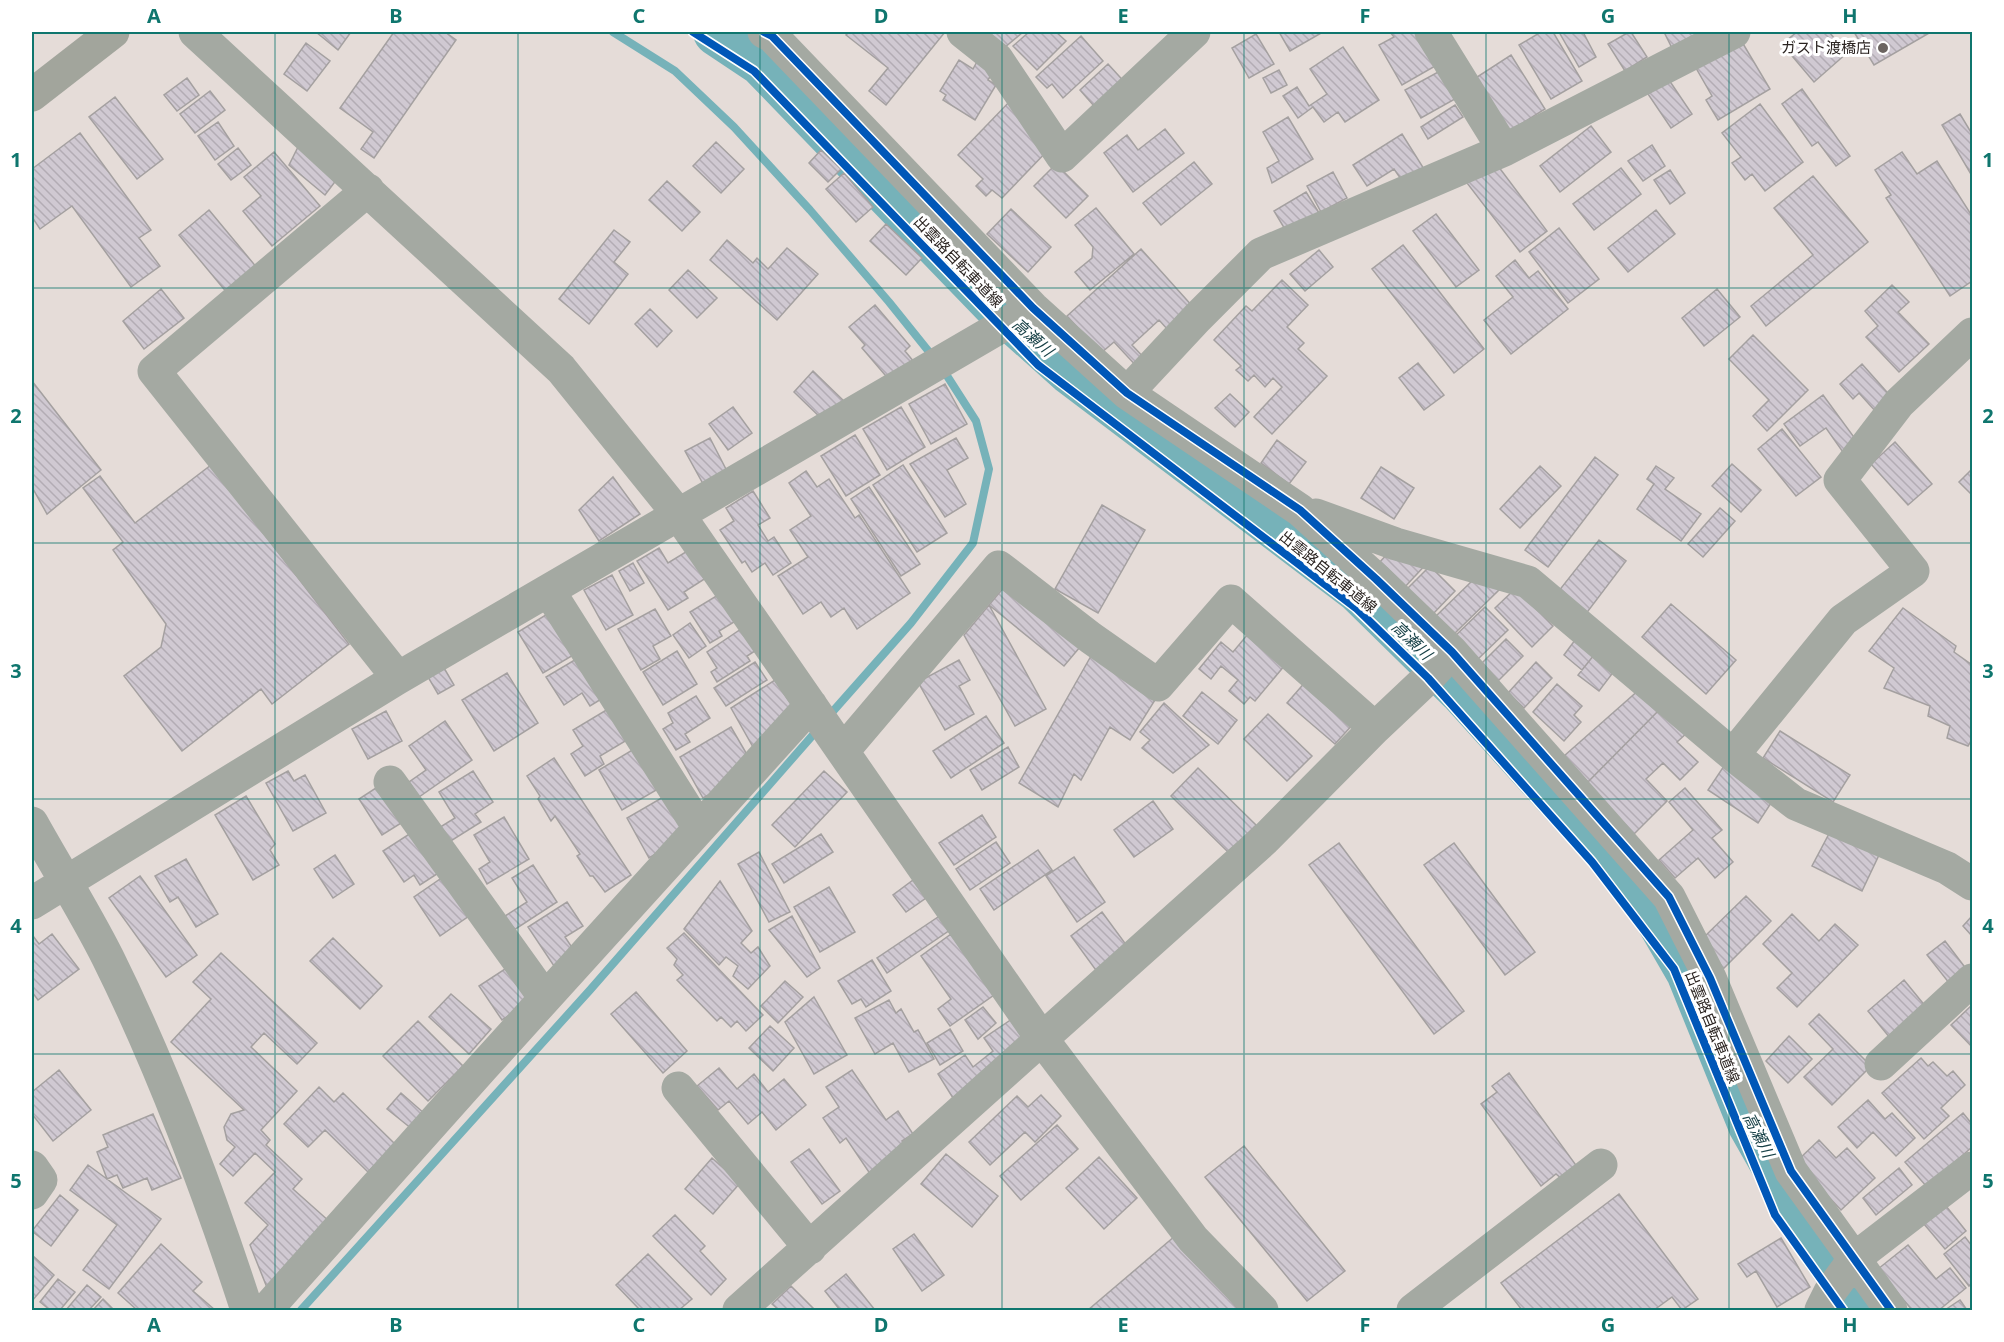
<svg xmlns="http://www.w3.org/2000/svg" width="2004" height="1342" viewBox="0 0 2004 1342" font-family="'Noto Sans','Noto Sans JP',sans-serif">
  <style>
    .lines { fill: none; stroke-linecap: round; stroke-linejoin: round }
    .stream { stroke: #76b2b9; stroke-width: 8 }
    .river { stroke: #76b2b9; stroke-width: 48 }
    .building { fill: url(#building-back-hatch); stroke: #a4a0a0; stroke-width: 1.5 }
    .minor { stroke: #a4a9a2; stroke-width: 33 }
    .highway { stroke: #a2a59c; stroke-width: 33 }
    .cycleway-casing { stroke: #fff; stroke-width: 11 }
    .cycleway { stroke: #0057b8; stroke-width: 8 }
    .grid { fill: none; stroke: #0f766e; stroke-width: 1.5; stroke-opacity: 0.55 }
    .poi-dot { fill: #6b6460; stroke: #fff; stroke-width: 2 }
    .labels { text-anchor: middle; stroke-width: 6; stroke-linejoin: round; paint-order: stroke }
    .poi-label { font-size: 15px; fill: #2a2320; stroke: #fff; text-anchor: end }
    .street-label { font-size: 15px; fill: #2a2320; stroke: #fff }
    .water-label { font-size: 16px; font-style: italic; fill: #184147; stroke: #fff }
    .neatline { fill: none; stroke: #0f766e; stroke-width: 2 }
    .grid-label { font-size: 20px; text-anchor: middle; font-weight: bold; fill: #0f766e }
  </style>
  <defs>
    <pattern id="building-back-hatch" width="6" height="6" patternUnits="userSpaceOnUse" patternTransform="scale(1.5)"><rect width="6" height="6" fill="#d0c9d2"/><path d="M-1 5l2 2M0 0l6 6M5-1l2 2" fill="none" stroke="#b3acb4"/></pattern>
  </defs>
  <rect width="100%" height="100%" fill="#e5dcd8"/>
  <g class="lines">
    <!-- stream -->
    <path class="stream" d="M613,32L675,71L734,127L810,210L889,302L934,358
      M827,718L911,623L973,543L989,469L976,421L942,368
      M301,1310L590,990L819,728"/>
    <!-- river -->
    <path class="river" d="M717,32L762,62L997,305L1071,371L1359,589L1462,690L1642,889L1690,972L1752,1125L1823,1250L1866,1310"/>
  </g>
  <!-- building -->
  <path class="building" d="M316,32H351L338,50Z
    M394,32H445L456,40L374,158L361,149L373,132L340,108Z
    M849,32H945L886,105L869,91L888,68L846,35Z
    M989,32H1023L1004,48Z
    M1029,32H1056L1066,41L1037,70L1013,46Z
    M1279,32H1323L1290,51Z
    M1390,32H1418L1437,65L1402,85L1379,45L1394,37Z
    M1541,32H1553L1582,81L1551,99L1519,45Z
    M1559,32H1583L1596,57L1579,67Z
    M1629,32H1631L1647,57L1625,71L1608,44Z
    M1664,32H1701L1674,52Z
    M1797,32H1829L1847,53L1814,82L1782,44Z
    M1854,32H1931L1874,65Z
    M1256,34L1274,64L1249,78L1232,48Z
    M1081,36L1103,61L1063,98L1052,84L1047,88L1036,77Z
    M1742,42L1770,89L1718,120L1706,100L1712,96L1696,68Z
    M306,43L330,61L307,91L284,74Z
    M1343,47L1379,100L1345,122L1338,112L1324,122L1313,107L1298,118L1283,96L1297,87L1309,106L1327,94L1310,69Z
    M1511,55L1545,109L1508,132L1474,79Z
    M979,58L995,68L988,80L996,85L975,120L943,100L946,95L940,91L959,60L973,69Z
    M1108,64L1129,87L1101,114L1080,90Z
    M1279,70L1287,85L1271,93L1263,78Z
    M1440,71L1455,99L1421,118L1405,90Z
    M187,78L199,95L177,111L164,95Z
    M1669,80L1692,114L1671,128L1648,94Z
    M1802,89L1850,156L1836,166L1818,142L1812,146L1782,104Z
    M210,91L225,110L195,133L180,114Z
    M115,97L163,159L137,179L89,117Z
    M1011,100L1051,147L1002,198L992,190L986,196L976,186L983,179L958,155Z
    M1760,104L1803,162L1765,191L1752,174L1745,180L1732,163L1741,157L1722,133Z
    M1455,105L1463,117L1428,139L1421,127Z
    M1960,114L1972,134V176L1942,125Z
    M1288,117L1313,159L1272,183L1267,168L1279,161L1263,132Z
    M218,122L234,146L215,160L198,136Z
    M1591,126L1611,152L1560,192L1540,166Z
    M1165,129L1184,153L1133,192L1104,153L1127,135L1138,150Z
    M80,133L151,230L139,238L160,266L131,287L72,206L40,229L32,217V169Z
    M1402,134L1424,169L1403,182L1394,169L1367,186L1353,165Z
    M301,141L340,175L325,195L289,165Z
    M716,142L744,169L721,193L693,166Z
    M1652,145L1665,166L1643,181L1628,161Z
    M238,148L251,165L231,180L218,164Z
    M821,150L841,169L828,182L809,163Z
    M274,152L320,206L272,246L243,211L261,196L244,177Z
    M1902,152L1917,174L1937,161L1972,216V281L1950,296L1886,198L1891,195L1875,170Z
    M1194,162L1212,184L1161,225L1143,203Z
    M1495,162L1547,231L1520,252L1467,183Z
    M1056,164L1088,196L1066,218L1034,186Z
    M1621,168L1641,194L1594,230L1573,204Z
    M1670,170L1685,193L1670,204L1654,180Z
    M1333,172L1347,198L1321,212L1307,186Z
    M844,173L873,207L856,222L826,189Z
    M1813,176L1868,242L1766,326L1751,306L1813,255L1774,208Z
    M667,181L700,212L682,231L649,200Z
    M1306,192L1321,216L1289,236L1274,211Z
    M1096,208L1134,254L1090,290L1075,272L1092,258L1093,247L1075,225Z
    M1011,209L1051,247L1028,272L987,234Z
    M209,210L258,269L228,294L179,235Z
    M1656,210L1675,234L1628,272L1608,248Z
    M1436,214L1479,270L1456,287L1413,231Z
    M886,224L922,258L906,275L870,241Z
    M1559,228L1599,279L1568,303L1529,252Z
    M614,230L630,242L614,262L628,274L589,324L559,299Z
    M727,240L753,263L757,258L768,269L787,248L818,274L777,320L710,260Z
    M1403,245L1484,349L1454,373L1372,269Z
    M1141,249L1194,308L1169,331L1159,320L1132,345L1148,362L1140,370L1114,342L1101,353L1067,316Z
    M1319,250L1333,267L1305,291L1290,274Z
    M1515,260L1529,278L1538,271L1568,309L1511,354L1484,320L1513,297L1496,276Z
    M688,270L717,298L697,318L669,290Z
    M1282,280L1308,305L1287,327L1304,343L1298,349L1327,376L1272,434L1254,417L1282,387L1273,378L1265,387L1254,375L1248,381L1236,370L1241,366L1214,340L1246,306L1252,311Z
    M1892,285L1909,302L1898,312L1929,344L1899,372L1866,337L1878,326L1865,311Z
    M161,289L184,318L144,349L123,321Z
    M1717,289L1740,317L1704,346L1682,318Z
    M875,305L910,346L905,351L914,362L891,382L862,348L865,345L849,327Z
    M650,309L672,331L657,347L635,324Z
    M1753,335L1808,390L1767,431L1753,416L1769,400L1729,359Z
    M1418,363L1444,395L1424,410L1399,378Z
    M1862,364L1893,399L1877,413L1859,393L1853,399L1840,384Z
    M813,371L847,404L828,425L794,392Z
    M32,381L101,470L47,514L32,487Z
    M945,384L967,424L931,444L909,404Z
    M1230,394L1249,412L1235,427L1215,408Z
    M1823,395L1859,444L1845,455L1826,428L1800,446L1784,424Z
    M733,407L752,433L728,450L709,424Z
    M901,407L925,447L887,470L863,429Z
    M1782,429L1821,477L1796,496L1758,449Z
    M855,435L880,475L846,496L821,456Z
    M710,438L731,479L707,491L685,451Z
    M956,438L968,458L947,470L966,504L945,517L910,464Z
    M1277,440L1306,462L1289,484L1261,463Z
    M1895,442L1932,484L1908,505L1871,464Z
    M1595,457L1618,475L1548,567L1525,550Z
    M1732,464L1761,490L1741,512L1712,486Z
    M211,465L349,644L272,704L261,689L182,751L124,676L161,647L166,624L113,550L123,542L83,488L100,476L135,523Z
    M903,465L947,533L917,552L873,485Z
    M1540,466L1561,486L1520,528L1500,509Z
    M1656,466L1674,478L1665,489L1701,514L1681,541L1637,509L1654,484L1647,479Z
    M1381,467L1414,488L1394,519L1361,498Z
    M1972,469V495L1959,482Z
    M806,471L817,487L829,479L855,518L859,515L910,593L857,629L844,608L831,617L821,602L803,614L778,576L808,557L790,530L811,516L789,483Z
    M613,477L640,514L599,541L579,510Z
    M869,487L920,564L901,576L851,499Z
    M753,491L770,518L758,525L768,541L774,537L791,563L773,575L765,563L752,572L745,561L742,563L720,530L734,521L726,508Z
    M1102,505L1145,530L1098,613L1055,589Z
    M1720,508L1735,521L1703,557L1688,544Z
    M1599,540L1626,561L1582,619L1554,597Z
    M659,548L668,563L689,550L706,578L684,592L688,598L668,610L637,561Z
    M1392,549L1429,561L1403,589L1377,565Z
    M633,563L644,583L630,591L619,571Z
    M1430,566L1455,591L1433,614L1407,589Z
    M612,575L633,615L606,630L584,590Z
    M1475,578L1503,586L1452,636L1434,618Z
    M1010,580L1085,641L1064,666L989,605Z
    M1516,588L1553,626L1532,647L1495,608Z
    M718,595L734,622L719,631L722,636L710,643L690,612Z
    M1671,604L1736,660L1706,694L1642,637Z
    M989,605L1046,709L1015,726L964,635Z
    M1485,607L1508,630L1477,660L1454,637Z
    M1903,608L1956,646L1954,652L1972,665V739L1968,746L1947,738L1950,726L1928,716L1930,706L1884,688L1894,668L1869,651Z
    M655,609L671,636L653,646L660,659L641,670L618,629Z
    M549,613L575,654L543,673L518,632Z
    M690,623L706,646L689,658L673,635Z
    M744,627L758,649L747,656L750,661L717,682L711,672L717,668L707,652Z
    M1248,634L1285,665L1255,701L1250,697L1244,704L1229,691L1238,680L1221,666L1211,679L1199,669L1221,642L1233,652Z
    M1578,636L1598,650L1582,670L1564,655Z
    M1506,639L1523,656L1496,683L1479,666Z
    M1598,650L1618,666L1599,691L1578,675Z
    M677,651L697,684L663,705L643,672Z
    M1091,656L1155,700L1130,740L1110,727L1081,780L1074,774L1058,807L1019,783Z
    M578,658L603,698L590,706L582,693L564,705L546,677Z
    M959,660L970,680L959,686L974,714L945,730L918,682Z
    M755,662L767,680L726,706L714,688Z
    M1536,662L1552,678L1524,708L1508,693Z
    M444,668L454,685L438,694L428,677Z
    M507,673L538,723L494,751L462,700Z
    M775,680L793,707L753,747L731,708Z
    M1307,680L1355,722L1335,744L1287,703Z
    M1557,684L1582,706L1574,715L1581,722L1564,741L1533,712Z
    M1640,689L1662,707L1588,782L1564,756Z
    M1202,692L1237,720L1218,744L1183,716Z
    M696,696L710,718L685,734L690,742L676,750L663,729L673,723L668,713Z
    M1164,703L1209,745L1173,773L1142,748L1150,740L1140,732Z
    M1662,707L1688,732L1677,742L1698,762L1680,780L1663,763L1646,779L1667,801L1630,838L1581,789Z
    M608,709L627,740L600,756L604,764L585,776L571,754L583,746L573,730Z
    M386,711L402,741L368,759L352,729Z
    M1268,714L1312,756L1287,781L1244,739Z
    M986,716L1004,743L951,778L933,751Z
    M445,721L472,760L419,797L409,782L426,770L409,746Z
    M731,727L749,758L725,786L703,798L680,757Z
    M1780,731L1850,775L1833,802L1763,758Z
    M1008,747L1019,767L982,790L970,770Z
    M634,749L658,789L622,810L599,770Z
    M554,758L631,875L605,892L593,876H590L577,856L580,854L555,816L551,821L538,799L540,796L527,776Z
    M1726,763L1775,797L1758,823L1708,790Z
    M1198,768L1256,825L1229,853L1171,796Z
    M288,771L294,781L305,775L326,813L293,831L266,783Z
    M473,771L493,802L475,814L481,822L446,844L437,829L455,818L439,792Z
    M824,771L847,792L795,847L772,825Z
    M382,784L406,820L382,835L359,799Z
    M1685,788L1722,830L1712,838L1733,862L1715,878L1698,858L1675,878L1659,860L1693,830L1669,802Z
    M246,796L275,844L270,850L279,865L253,880L215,815Z
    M665,796L685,830L669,846L649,858L627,818Z
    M1153,801L1173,829L1134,857L1114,830Z
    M982,815L996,837L954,865L939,843Z
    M504,817L529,859L487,884L479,869L490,862L474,835Z
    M1831,830L1879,855L1862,891L1812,866Z
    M414,831L440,872L420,885L414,875L404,882L383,851Z
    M821,834L833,852L784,883L772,864Z
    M996,842L1010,863L970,890L956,869Z
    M1339,843L1464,1011L1434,1034L1309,865Z
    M1454,843L1535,952L1505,975L1424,865Z
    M1038,850L1052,870L994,910L980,889Z
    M759,852L790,912L769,922L738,864Z
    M335,855L354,884L333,898L314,869Z
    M1074,857L1105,902L1077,922L1046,876Z
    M186,859L218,914L196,927L178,897L170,902L155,876Z
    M533,865L557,902L514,930L505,916L527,902L512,878Z
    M140,876L197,955L166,977L109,898Z
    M443,877L469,916L440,936L414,897Z
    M913,880L926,898L906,912L893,895Z
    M720,881L752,931L741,943L751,953L758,947L770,966L748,989L733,976L738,966L726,957L719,965L684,929Z
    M829,887L855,932L820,952L794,907Z
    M1746,896L1771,921L1723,969L1704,937Z
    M567,902L583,926L565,937L575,952L554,966L528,927Z
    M1102,912L1130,950L1098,973L1071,936Z
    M1792,914L1819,941L1835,924L1858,945L1797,1007L1777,988L1792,973L1763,944Z
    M941,915L950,930L887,973L877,958Z
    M792,916L820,968L807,977L769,930Z
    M1972,916V936L1963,926Z
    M684,933L763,1015L746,1031L737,1021L731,1027L721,1017L717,1021L677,980L683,975L674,965L677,959L667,948Z
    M52,934L79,969L38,1000L32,992V937L33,936L39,944Z
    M951,934L994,995L950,1026L938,1009L951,999L921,956Z
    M333,938L382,986L360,1009L310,961Z
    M1945,941L1970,974L1953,988L1927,955Z
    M221,953L317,1043L297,1064L264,1033L251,1047L297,1091L261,1130L270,1140L266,1145L302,1179L293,1189L330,1222L268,1290L250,1245L268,1225L245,1203L275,1172L255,1153L233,1176L220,1164L235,1147L227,1140L224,1127L231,1114L244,1110L171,1042L211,999L193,982Z
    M872,960L891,991L866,1007L861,999L852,1004L838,981Z
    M508,967L531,1001L502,1020L479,986Z
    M1904,980L1926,1007L1890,1038L1868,1011Z
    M785,981L803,997L778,1023L761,1006Z
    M636,992L687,1051L663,1073L611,1014Z
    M451,994L491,1029L469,1054L429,1017Z
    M814,997L847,1055L814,1074L785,1022Z
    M889,1000L896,1013L901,1009L914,1032L918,1030L934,1059L909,1072L893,1043L875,1054L855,1018Z
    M1972,1005V1047L1951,1025Z
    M983,1007L996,1023L978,1039L965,1020Z
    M1819,1014L1871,1066L1832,1105L1804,1077L1833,1049L1809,1024Z
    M1012,1019L1029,1043L958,1106L938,1074L965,1055L973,1067L993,1051L984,1038Z
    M418,1021L463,1066L428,1101L383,1056Z
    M770,1026L794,1048L773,1071L749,1048Z
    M950,1029L963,1051L940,1065L927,1043Z
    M1789,1036L1812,1059L1788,1083L1766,1061Z
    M1921,1058L1928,1066L1933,1062L1947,1076L1953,1071L1965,1085L1941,1108L1949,1116L1924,1139L1882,1093Z
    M719,1068L737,1089L754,1074L768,1092L784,1079L806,1105L776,1130L762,1112L748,1124L729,1101L718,1110L697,1086Z
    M59,1070L91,1110L53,1141L32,1114V1092Z
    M852,1070L886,1120L898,1111L913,1134L902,1141L909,1150L875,1181L846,1138L840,1143L823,1118L839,1107L826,1087Z
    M1509,1073L1578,1168L1562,1179L1556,1174L1541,1186L1481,1104L1497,1092L1492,1086Z
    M319,1087L334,1102L343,1093L395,1144L368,1172L325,1130L308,1147L284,1124Z
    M401,1093L425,1114L412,1129L387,1109Z
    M1041,1095L1061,1116L1035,1142L1025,1132L990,1165L969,1142L1017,1096L1028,1107Z
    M1868,1100L1885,1119L1892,1113L1915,1138L1896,1156L1873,1132L1857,1148L1838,1127Z
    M1963,1113L1972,1124V1147L1927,1187L1905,1162Z
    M153,1114L181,1178L152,1190L147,1178L123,1188L117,1175L107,1179L97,1152L108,1147L103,1135Z
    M1057,1125L1078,1149L1021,1200L1000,1176Z
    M1819,1140L1836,1158L1847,1148L1875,1178L1841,1210L1796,1162Z
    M1244,1146L1345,1271L1307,1301L1205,1177Z
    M809,1149L840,1191L822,1204L791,1162Z
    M946,1154L998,1196L972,1227L921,1184Z
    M1099,1157L1137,1198L1104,1229L1066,1188Z
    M712,1158L740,1183L713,1214L685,1189Z
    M88,1165L161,1219L109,1289L83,1270L117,1225L70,1190Z
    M1899,1168L1912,1185L1876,1215L1863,1198Z
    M1619,1194L1698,1299L1682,1310L1672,1297L1654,1310H1522L1501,1283Z
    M60,1195L78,1210L51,1246L32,1231Z
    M1946,1206L1966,1231L1945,1249L1924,1224Z
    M675,1215L705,1246L700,1251L726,1279L711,1295L653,1236Z
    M914,1234L944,1275L922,1291L893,1249Z
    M1175,1236L1239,1310H1088Z
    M1965,1237L1972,1246V1283L1969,1286L1944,1254Z
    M1781,1238L1810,1287L1777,1307L1756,1271L1747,1277L1738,1264Z
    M161,1244L202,1282L193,1291L215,1310H137L118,1293Z
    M1908,1245L1936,1279L1950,1268L1966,1288L1939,1310H1912L1878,1269Z
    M648,1254L692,1299L679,1310H640L616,1285Z
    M32,1255L54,1275L32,1301Z
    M846,1274L875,1310H840L825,1291Z
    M58,1279L75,1292L60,1310H50L40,1302Z
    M87,1285L101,1297L89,1310H66Z
    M791,1286L815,1310H779L772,1304Z
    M103,1299L114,1310H93Z
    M1960,1300L1967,1310H1945Z"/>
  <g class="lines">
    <!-- minor -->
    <path class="minor" d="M195,32L561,369L679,515L1042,1039L1193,1239L1262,1310
      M764,32L772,36L1033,308L1127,393L1300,510L1376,579L1452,652L1669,897L1710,978L1791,1171L1891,1310
      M963,32L997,59L1062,156L1194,32
      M1431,32L1504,150
      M368,190L154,371L398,678
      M1127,393L1197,318L1261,254L1504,150L1734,32
      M1316,515L1396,544L1528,582L1733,755L1796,804L1947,868L1972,884
      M549,591L699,828
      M843,751L999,567L1091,638L1158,685L1231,601L1375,728
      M1733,755L1843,620L1913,571L1840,480L1899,403L1972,334
      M390,782L545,998
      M32,823C57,868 85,912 108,958C164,1071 208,1190 247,1310
      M32,903L398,678L1033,308
      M1881,1064L1972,980
      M678,1088L810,1248
      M32,1167L41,1180L32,1193
      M266,1310L482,1068L811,705
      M739,1310L1265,839L1375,728L1428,678L1452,652
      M1413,1310L1601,1165
      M1821,1310L1830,1292L1855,1258L1972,1168"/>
    <!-- highway -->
    <path class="highway" d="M32,95L113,32"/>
    <defs>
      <path id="cycleway" d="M693,32L754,71L1038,365L1356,608L1428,678L1592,862L1674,969L1775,1215L1843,1310
        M764,32L772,36L1033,308L1127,393L1300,510L1376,579L1452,652L1669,897L1710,978L1791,1171L1891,1310"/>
    </defs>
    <!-- cycleway casing -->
    <use href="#cycleway" class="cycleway-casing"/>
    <!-- cycleway -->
    <use href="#cycleway" class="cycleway"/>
  </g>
  <!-- grid -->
  <path class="grid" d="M275,32V1310M518,32V1310M760,32V1310M1002,32V1310M1244,32V1310M1486,32V1310M1729,32V1310M32,288H1972M32,543H1972M32,799H1972M32,1054H1972"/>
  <!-- markers -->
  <circle class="poi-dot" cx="1883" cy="48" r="6"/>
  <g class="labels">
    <!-- poi labels -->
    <g class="poi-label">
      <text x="1871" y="53">ガスト渡橋店</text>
    </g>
    <!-- street labels -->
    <g class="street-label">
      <text transform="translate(958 262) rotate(46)" y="5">出雲路自転車道線</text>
      <text transform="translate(1328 572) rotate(39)" y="5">出雲路自転車道線</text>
      <text transform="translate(1712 1027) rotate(68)" y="5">出雲路自転車道線</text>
    </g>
    <!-- water labels -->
    <g class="water-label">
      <text transform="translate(1033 337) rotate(42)" y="6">高瀬川</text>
      <text transform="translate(1412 640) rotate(44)" y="6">高瀬川</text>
      <text transform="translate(1759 1135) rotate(63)" y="6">高瀬川</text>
    </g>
  </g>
  <!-- border -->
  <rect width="2004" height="1342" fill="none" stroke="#ffffff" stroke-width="66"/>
  <rect x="33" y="33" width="1938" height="1276" class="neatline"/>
  <g class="grid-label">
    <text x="154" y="23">A</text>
    <text x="396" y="23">B</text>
    <text x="639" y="23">C</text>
    <text x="881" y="23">D</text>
    <text x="1123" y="23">E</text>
    <text x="1365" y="23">F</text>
    <text x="1608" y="23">G</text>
    <text x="1850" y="23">H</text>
    <text x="16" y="167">1</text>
    <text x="1988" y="167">1</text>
    <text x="16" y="423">2</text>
    <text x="1988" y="423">2</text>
    <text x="16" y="678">3</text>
    <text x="1988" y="678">3</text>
    <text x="16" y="933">4</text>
    <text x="1988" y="933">4</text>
    <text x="16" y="1188">5</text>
    <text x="1988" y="1188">5</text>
    <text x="154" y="1332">A</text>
    <text x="396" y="1332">B</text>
    <text x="639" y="1332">C</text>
    <text x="881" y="1332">D</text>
    <text x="1123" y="1332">E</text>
    <text x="1365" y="1332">F</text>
    <text x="1608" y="1332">G</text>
    <text x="1850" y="1332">H</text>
  </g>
</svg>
